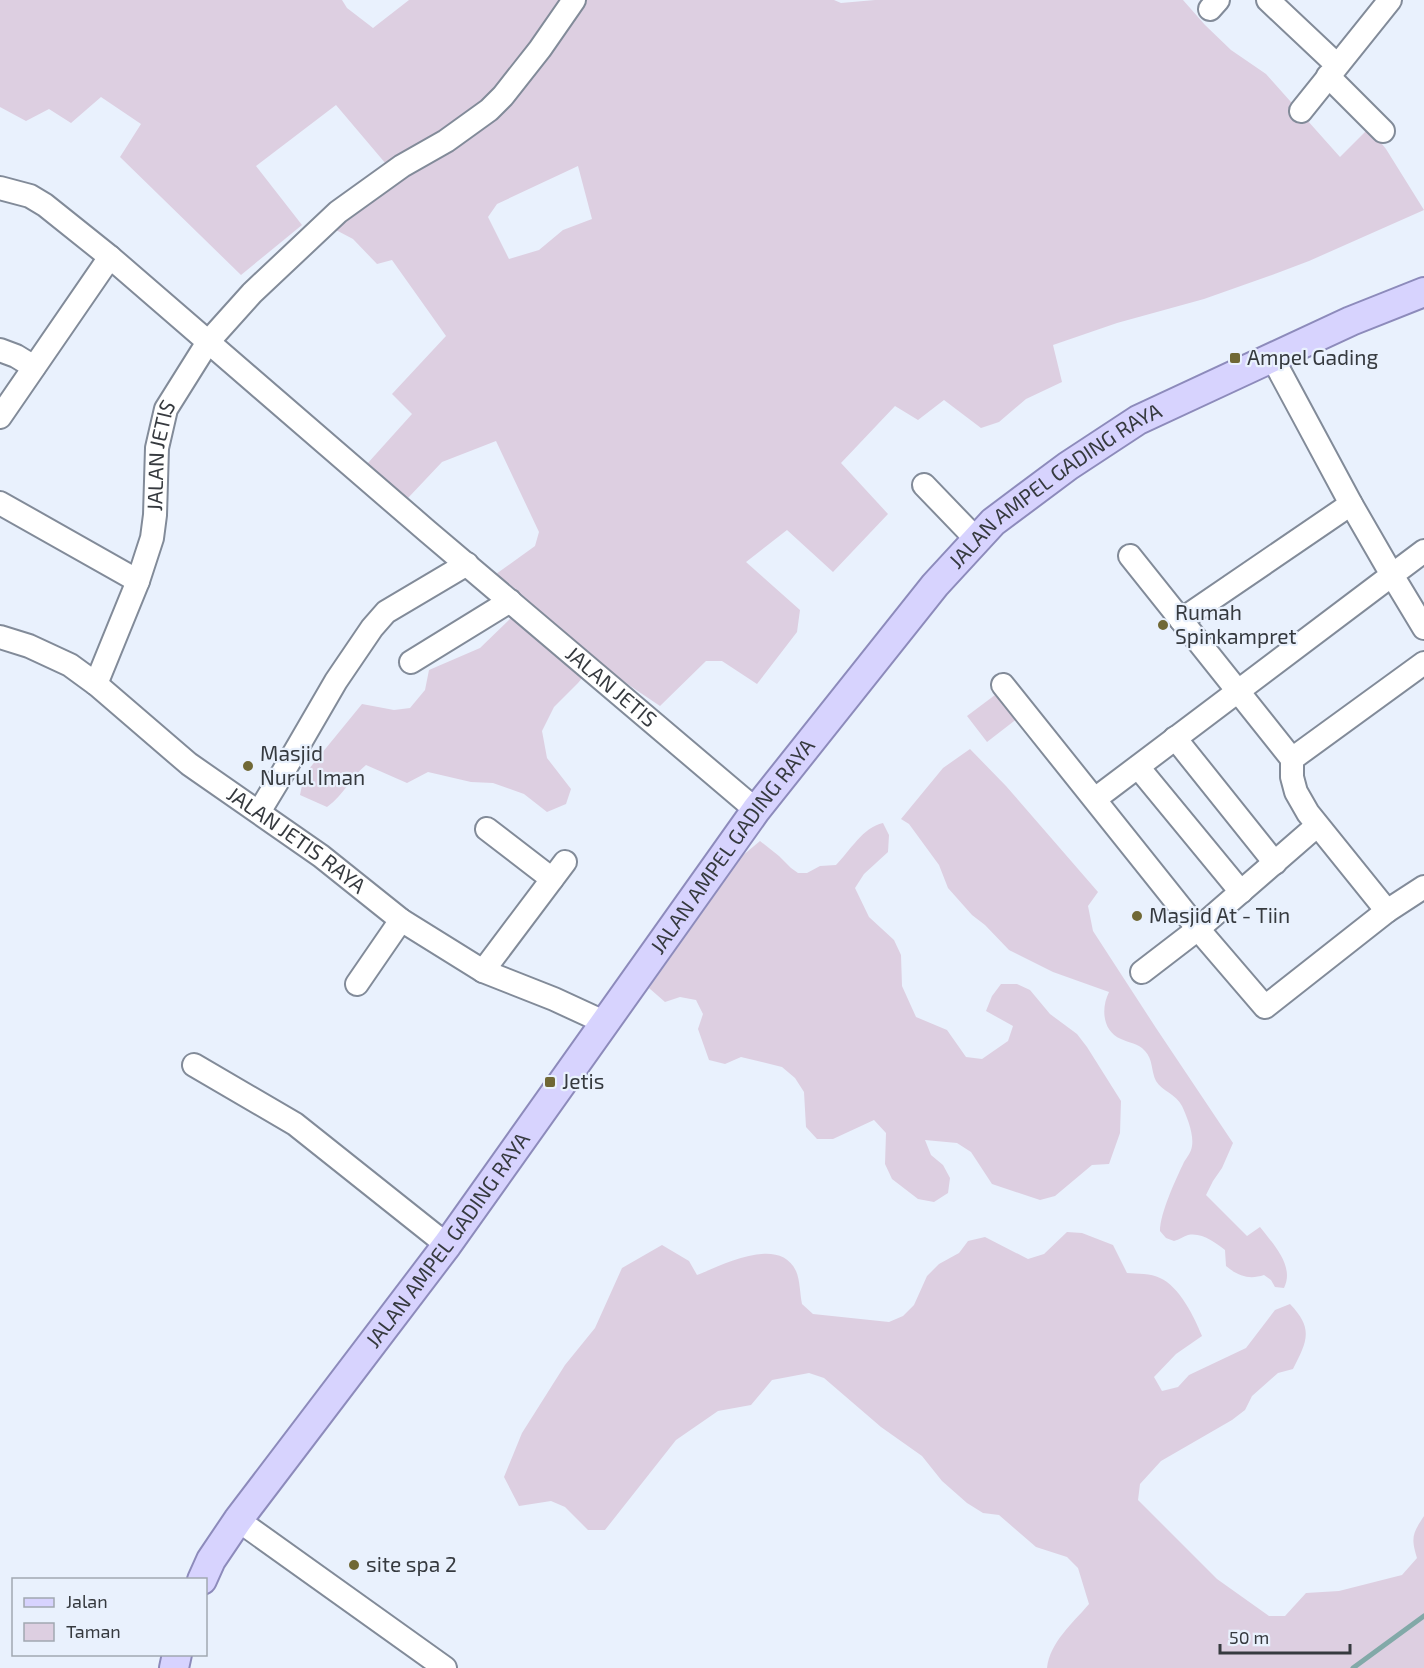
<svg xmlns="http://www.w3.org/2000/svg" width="1424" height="1668" viewBox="0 0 1424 1668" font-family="'Exo 2',sans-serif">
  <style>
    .green { fill: #ddcfe1; fill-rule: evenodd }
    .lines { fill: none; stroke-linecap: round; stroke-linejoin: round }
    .stream { stroke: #82a9a8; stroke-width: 5 }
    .minor-casing { stroke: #828b99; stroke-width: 26 }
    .major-casing { stroke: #8d8bbb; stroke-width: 32 }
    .minor { stroke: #fff; stroke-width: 22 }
    .major { stroke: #d7d3fe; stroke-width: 28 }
    .poi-dot { fill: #706835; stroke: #e9f1fd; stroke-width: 2 }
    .labels { text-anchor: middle; stroke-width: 4.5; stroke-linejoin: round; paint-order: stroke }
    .poi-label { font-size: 21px; fill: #363a3f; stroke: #e9f1fd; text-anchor: start }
    .street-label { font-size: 21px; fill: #363a3f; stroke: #e9f1fd }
  </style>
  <rect width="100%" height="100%" fill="#e9f1fd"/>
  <!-- green -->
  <path class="green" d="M0,0H342L347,8L373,28L409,0H834L841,3L875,0H1183L1205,25L1231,50L1266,74L1340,157L1369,128L1386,149L1424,210L1309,261L1269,276L1204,299L1117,323L1053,345L1062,382L1026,399L999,422L981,428L944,400L918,420L895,406L841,463L888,514L833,572L787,530L746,562L800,610L797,632L757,684L722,661H706L660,706L611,673L597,660L578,683L554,707L542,731L547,758L571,789L566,804L547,812L524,794L493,783L471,782L428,772L407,783L366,765C351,777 344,795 327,807L300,795L304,775L362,704L394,710L410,708L425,690L429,670L480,648L513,616L520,593L496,574L535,546L539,532L496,441L442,462L408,498L367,464L412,414L392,394L446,336L392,260L377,264L353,239L334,229L386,164L336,105L256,166L302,225L241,275L120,157L141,124L101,97L71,123L49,109L26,121L0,107ZM578,166L592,219L563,230L539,250L509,259L488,217L497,204Z
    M999,692L1018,718L987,742L967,716Z
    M970,749L1006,786L1098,892L1088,906L1093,931L1156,1028L1233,1143L1222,1168L1213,1181L1206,1195L1247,1236L1260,1227C1273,1244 1295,1266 1284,1288L1275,1287L1271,1280L1264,1275C1249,1280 1238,1276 1226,1266L1225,1250C1216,1243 1202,1232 1188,1235C1184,1236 1179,1240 1174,1241L1166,1238L1160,1231C1160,1213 1176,1179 1184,1162C1187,1157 1191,1153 1192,1146C1194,1134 1187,1117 1182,1106C1176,1094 1162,1091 1156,1081C1151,1071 1153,1059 1145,1051C1138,1043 1129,1043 1121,1039C1102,1031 1101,1008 1109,992L1053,972L1009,950L985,925L972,915L948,888L939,865L909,824L901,819L943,768Z
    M883,823L889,835L888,852L864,874L855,888L869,917L894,940L901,955L902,986L916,1017L947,1030L966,1057L982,1059L1008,1041L1013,1026L986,1011L992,996L1001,984H1017L1030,990L1050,1014L1077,1034L1087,1047L1121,1101L1120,1133L1109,1164L1092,1165L1055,1196L1040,1200L992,1184L971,1152L957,1143L925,1140L931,1155L943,1165L950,1178L948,1193L934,1202L918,1199L892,1179L885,1164L886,1133L874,1120L833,1139H817L806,1127L804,1092L795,1078L782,1067L741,1057L725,1064L709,1060L698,1029L703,1014L696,1000L680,997L665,1002L649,988L742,856L760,841L779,856L791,868L798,873H807L820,866L836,865C850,851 863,827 883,823Z
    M1067,1232L1082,1233L1113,1245L1127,1273C1137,1274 1151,1273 1160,1278C1179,1286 1195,1318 1202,1336L1176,1354L1154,1377L1162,1391L1178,1387L1189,1375L1246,1348L1275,1310L1290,1304C1314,1329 1307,1341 1293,1369L1278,1373L1252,1396L1245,1410L1232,1420L1161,1461L1140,1484L1138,1500L1217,1579L1269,1616H1285L1306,1593L1339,1591L1402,1575L1417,1558C1411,1538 1412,1534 1424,1516V1668H1047C1050,1642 1073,1623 1089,1604L1078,1568L1067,1557L1036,1547L999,1515L983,1513L967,1503L942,1481L922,1456L881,1427L824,1378L809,1373L772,1380L751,1405L718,1411L676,1440L605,1530H588L565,1507L551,1501L519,1506L504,1477L522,1433L565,1365L595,1328L622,1268L662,1245L689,1261L697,1275C723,1265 779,1235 796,1271C800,1280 800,1294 802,1304L813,1314L889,1322L903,1316L914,1305L927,1276L939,1264L959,1253L968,1241L985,1237L1028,1259L1044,1254Z"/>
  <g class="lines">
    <!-- stream -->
    <path class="stream" d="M1353,1668L1424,1616"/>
    <defs>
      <g id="minor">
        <path d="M1268,0L1337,65"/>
        <path d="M1210,9L1218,0"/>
        <path d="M1328,76L1383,131"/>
        <path d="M1301,111L1390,0"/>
        <path id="s1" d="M0,188L30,196L45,205L110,257L427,531L756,810"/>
        <path d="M0,350L16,356L34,367"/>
        <path d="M0,417L110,257"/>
        <path d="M924,485L977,540"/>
        <path d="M0,503L138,581L96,684"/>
        <path d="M1424,551L1392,575L1424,628"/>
        <path d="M1130,556L1292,759"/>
        <path id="s2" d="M138,581L152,538L155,515L157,448L166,409L208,342L252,293L338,212L402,166L446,141L489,110L503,96L540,49L574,0"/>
        <path d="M1181,620L1351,504"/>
        <path id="s3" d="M0,637L29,646L70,665L96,684L189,764L321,856L401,920L483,971L554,999L606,1023"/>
        <path d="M411,662L510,601"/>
        <path d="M1003,685L1198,929L1265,1007L1387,911"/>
        <path d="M1175,738L1275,863"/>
        <path d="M1292,759V777L1296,792L1308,813L1387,911L1424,887"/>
        <path d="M1292,759L1424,663"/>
        <path d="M1138,767L1241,892"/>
        <path d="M1095,799L1392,575L1351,504L1273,359"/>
        <path d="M259,812L282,774L336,681L372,628L386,612L467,564"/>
        <path d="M487,829L552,879"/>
        <path d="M483,971L565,862"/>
        <path d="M1142,972L1198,929L1312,830"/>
        <path d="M357,984L401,920"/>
        <path d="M194,1065L295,1124L447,1245"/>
        <path d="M238,1520L445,1668"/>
      </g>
      <g id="major">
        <path id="s4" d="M202,1580L211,1560L238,1520L447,1245L756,810L935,585L993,522L1068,466L1138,420L1351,321L1424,292"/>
        <path d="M174,1668L177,1654"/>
      </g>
    </defs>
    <!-- minor casing -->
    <use href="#minor" class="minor-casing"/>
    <!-- major casing -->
    <use href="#major" class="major-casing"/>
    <!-- minor -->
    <use href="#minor" class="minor"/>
    <!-- major -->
    <use href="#major" class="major"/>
  </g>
  <!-- markers -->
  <g class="poi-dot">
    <rect x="1229" y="352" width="12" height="12" rx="3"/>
    <circle cx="1163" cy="625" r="6"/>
    <circle cx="248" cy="766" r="6"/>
    <circle cx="1137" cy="916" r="6"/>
    <rect x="544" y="1076" width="12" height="12" rx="3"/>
    <circle cx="354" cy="1565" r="6"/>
  </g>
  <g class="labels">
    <!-- poi labels -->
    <g class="poi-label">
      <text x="1247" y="365">Ampel Gading</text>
      <text x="1175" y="620">Rumah<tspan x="1175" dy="24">Spinkampret</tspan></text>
      <text x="260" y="761">Masjid<tspan x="260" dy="24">Nurul Iman</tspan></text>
      <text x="1149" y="923">Masjid At - Tiin</text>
      <text x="562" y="1089">Jetis</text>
      <text x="366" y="1572">site spa 2</text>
    </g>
    <!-- street labels -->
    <g class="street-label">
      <text dy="7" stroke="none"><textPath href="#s2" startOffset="128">JALAN JETIS</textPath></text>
      <text dy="7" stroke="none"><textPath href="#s4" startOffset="1394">JALAN AMPEL GADING RAYA</textPath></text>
      <text dy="7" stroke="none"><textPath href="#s1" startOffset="792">JALAN JETIS</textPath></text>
      <text dy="7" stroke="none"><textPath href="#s3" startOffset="362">JALAN JETIS RAYA</textPath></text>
      <text dy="7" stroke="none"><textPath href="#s4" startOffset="906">JALAN AMPEL GADING RAYA</textPath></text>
      <text dy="7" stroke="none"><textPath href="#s4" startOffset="420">JALAN AMPEL GADING RAYA</textPath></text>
    </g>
  </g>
  <!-- legend -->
  <rect x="12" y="1578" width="195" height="78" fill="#e9f1fd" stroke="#a1a8b1" stroke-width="1.5"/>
  <rect x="24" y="1598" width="30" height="9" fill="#d7d3fe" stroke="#a1a8b1" stroke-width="1.5"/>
  <text x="66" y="1608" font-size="18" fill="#363a3f">Jalan</text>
  <rect x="24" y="1623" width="30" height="18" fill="#ddcfe1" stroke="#a1a8b1" stroke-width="1.5"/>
  <text x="66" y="1638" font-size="18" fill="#363a3f">Taman</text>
  <!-- scale -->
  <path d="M1220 1644v9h130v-9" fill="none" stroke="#363a3f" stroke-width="3"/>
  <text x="1229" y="1644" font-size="18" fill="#363a3f" stroke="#e9f1fd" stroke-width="4.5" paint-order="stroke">50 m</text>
</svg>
